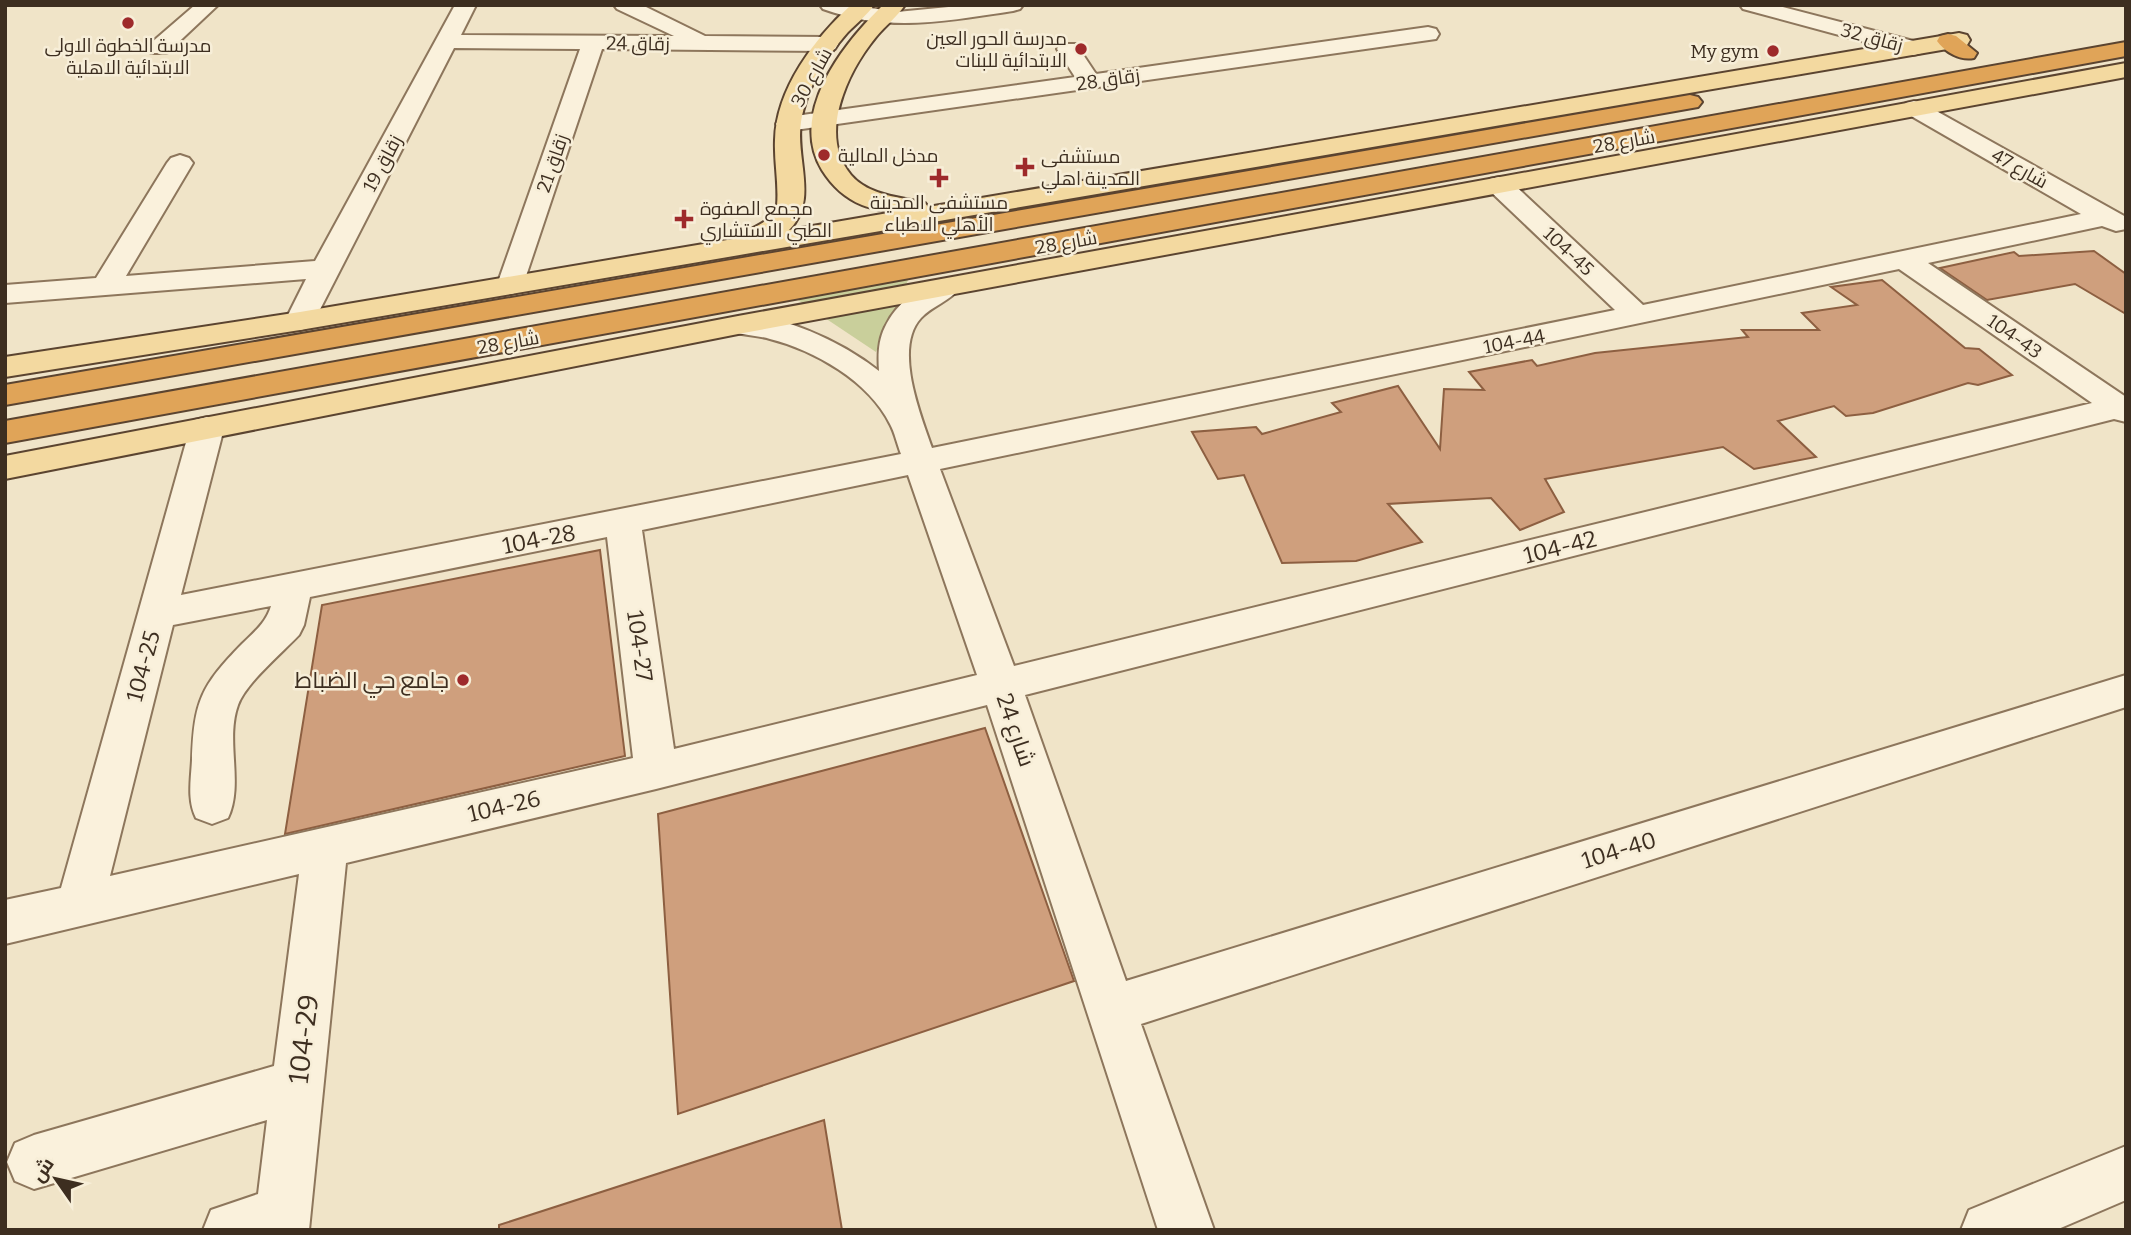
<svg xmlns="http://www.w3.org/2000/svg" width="2131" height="1235" viewBox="0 0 2131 1235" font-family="Bitter,Cairo,serif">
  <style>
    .green { fill: #c9cf9b }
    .building { fill: #cf9f7d; stroke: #8d5f41; stroke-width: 2 }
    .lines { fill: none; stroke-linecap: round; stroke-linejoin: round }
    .minor-casing { stroke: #8d765c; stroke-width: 4 }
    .major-casing { stroke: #5b4430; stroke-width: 4 }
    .highway-casing { stroke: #5b4430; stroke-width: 4 }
    .minor { fill: #faf1dc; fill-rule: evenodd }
    .major { fill: #f3d9a0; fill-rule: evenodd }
    .highway { fill: #e0a458; fill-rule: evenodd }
    .poi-dot { fill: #9e2a2b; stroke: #f7eed8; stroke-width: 2.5 }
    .labels { text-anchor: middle; stroke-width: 5; stroke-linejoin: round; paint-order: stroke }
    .far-street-label { font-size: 19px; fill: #3d2e20; stroke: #f7eed8 }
    .far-poi-label { font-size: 19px; fill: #3d2e20; stroke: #f7eed8; text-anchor: start }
    .street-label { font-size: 23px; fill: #3d2e20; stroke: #f7eed8 }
    .poi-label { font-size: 23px; fill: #3d2e20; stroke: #f7eed8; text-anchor: end }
    .near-street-label { font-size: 28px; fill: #3d2e20; stroke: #f7eed8 }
  </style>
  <rect width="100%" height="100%" fill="#f0e4c8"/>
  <!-- green -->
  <path class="green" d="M909,278L876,352L795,298Z"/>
  <!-- building -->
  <path class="building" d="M2094,251L2126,274V314L2075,284L1987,300L1940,268L2014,252L2019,256Z
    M1882,280L1965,348L1979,349L2012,375L1978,385L1968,383L1873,413L1846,416L1834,406L1778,421L1816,457L1754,469L1723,447L1545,479L1564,512L1520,530L1491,498L1388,504L1422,542L1356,561L1282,563L1244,475L1218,479L1192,432L1256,427L1262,434L1341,412L1332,403L1398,386L1440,449L1444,389L1484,390L1469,372L1532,360L1537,366L1595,353L1748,337L1742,330H1819L1802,313L1857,305L1831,287Z
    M600,550L625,756L285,834L322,605Z
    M985,728L1074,981L678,1114L658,814Z
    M824,1120L842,1230H499V1225Z"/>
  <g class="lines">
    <defs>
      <path id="minor" d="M195,5H218L167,53H151L148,48L151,43Z
        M455,5H476L461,35L674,36L617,9L614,5H642L705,36L827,37L835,39L838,44L835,49L827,51L602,49L521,291L511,294L501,291L497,285L580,49L454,48L311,327L300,330L289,327L285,321L306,279L5,303V285L96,278L167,163L171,158L180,155L189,158L193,163L126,276L315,261Z
        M820,5H851L897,12L969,5H1023L1020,9L1013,11C945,21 889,33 823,9Z
        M1740,5H1775L1921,43L1924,48L1921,53L1913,55L1743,9Z
        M1428,27L1436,29L1439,34L1436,39L788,131L779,129L776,124L779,119L788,117L1075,77L1057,49L1060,44H1076L1096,74Z
        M1914,101L1922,103L2126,217V229L2116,231L2102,226L1928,263L2126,397V422L2114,419L1025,695L1126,981L2126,675V707L1141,1024L1214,1230H1158L987,705L656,789L346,863L309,1230H203L211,1210L258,1194L267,1120L34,1189L15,1181L7,1162L15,1143L34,1135L274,1066L299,874L5,944V900L61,888L190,428L195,420L207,417L219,420L224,428L181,595L901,454C897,444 895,433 890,424C869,381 814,350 770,339C756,335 741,335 727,331L723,325L727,319C773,307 844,343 879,371C878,356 878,341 885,327C896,303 928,275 955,282L960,288C950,301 932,306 921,318C893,348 921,416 932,448L1615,310L1490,191L1486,185L1490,179L1499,177L1508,179L1643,305L2081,214L1906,113L1902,108L1906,103ZM1899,269L2092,403L1014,666L940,469ZM908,475L977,675L674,749L642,530ZM607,537L633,758L110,876L173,625L271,606C266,623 254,632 242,644C201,686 194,701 192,760C191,780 187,800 196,818L212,824L228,818C244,784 225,741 238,705C246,683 282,653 299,635L304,625L310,597Z
        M2126,1146V1200L2056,1230H1961L1969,1210Z"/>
      <path id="major" d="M851,5H874C867,15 857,23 848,32C826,57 806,89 801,122C795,158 819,201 789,230L894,212C883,210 871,209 862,205C845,198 832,186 822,170C788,113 843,44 883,5H905C897,17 885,26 876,37C848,71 817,135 851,175C869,196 901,197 925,203L928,207L1959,33L1967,35L1970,40L1967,45L1959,47L300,330L5,377V357L300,312L739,238C752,224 768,227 777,206C779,184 774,162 775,140C776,89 815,38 851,5Z
        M2126,63V77L738,334L5,479V456L738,316Z"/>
      <path id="highway" d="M1948,34L1956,36L1977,53L1974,58C1960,61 1945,52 1937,41L1940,36Z
        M2126,42V56L5,443V421Z
        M1690,95L1698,97L1702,102L1698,107L5,405V385Z"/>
    </defs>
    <!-- minor casing -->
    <use href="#minor" class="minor-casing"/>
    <!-- major casing -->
    <use href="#major" class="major-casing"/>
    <!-- highway casing -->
    <use href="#highway" class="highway-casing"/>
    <!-- minor -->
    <use href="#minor" class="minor"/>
    <!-- major -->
    <use href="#major" class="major"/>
    <!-- highway -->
    <use href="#highway" class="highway"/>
  </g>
  <!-- markers -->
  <g class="poi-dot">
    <circle cx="128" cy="23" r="7"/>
    <circle cx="1081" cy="49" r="7"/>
    <circle cx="1773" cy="51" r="7"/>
    <circle cx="824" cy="155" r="7"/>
    <path d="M1021.5 156.5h7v7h7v7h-7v7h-7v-7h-7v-7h7z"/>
    <path d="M935.5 167.5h7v7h7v7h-7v7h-7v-7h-7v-7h7z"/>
    <path d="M680.5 208.5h7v7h7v7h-7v7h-7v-7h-7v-7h7z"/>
    <circle cx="463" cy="680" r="7"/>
  </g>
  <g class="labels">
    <!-- far-street labels -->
    <g class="far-street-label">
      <text transform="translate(1872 37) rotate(15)" y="7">زقاق 32</text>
      <text transform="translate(638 43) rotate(1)" y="7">زقاق 24</text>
      <text transform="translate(811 77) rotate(-61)" y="7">شارع 30</text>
      <text transform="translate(1108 79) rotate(-8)" y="7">زقاق 28</text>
      <text transform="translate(1624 141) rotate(-10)" y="7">شارع 28</text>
      <text transform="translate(382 163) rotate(-62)" y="7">زقاق 19</text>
      <text transform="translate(552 163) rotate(-71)" y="7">زقاق 21</text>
      <text transform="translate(2020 168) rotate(29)" y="7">شارع 47</text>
      <text transform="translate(1066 242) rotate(-10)" y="7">شارع 28</text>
      <text transform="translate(1569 251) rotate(43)" y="7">104-45</text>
      <text transform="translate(2015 336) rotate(35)" y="7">104-43</text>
      <text transform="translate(1514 341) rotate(-11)" y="7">104-44</text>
      <text transform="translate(508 342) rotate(-10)" y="7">شارع 28</text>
    </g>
    <!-- far-poi labels -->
    <g class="far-poi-label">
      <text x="1067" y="45" text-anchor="end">مدرسة الحور العين<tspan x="1067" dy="22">الابتدائية للبنات</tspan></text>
      <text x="128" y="52" text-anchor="middle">مدرسة الخطوة الاولى<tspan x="128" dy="22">الابتدائية الاهلية</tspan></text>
      <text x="1759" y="58" text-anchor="end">My gym</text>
      <text x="838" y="162">مدخل المالية</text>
      <text x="1041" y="163">مستشفى<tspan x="1041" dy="22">المدينة اهلي</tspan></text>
      <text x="939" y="209" text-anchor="middle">مستشفى المدينة<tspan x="939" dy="22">الأهلي الاطباء</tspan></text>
      <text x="700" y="215">مجمع الصفوة<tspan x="700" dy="22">الطبي الاستشاري</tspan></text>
    </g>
    <!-- street labels -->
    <g class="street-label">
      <text transform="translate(539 539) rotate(-11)" y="8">104-28</text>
      <text transform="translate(1560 547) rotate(-14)" y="8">104-42</text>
      <text transform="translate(640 646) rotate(82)" y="8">104-27</text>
      <text transform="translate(143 666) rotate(-75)" y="8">104-25</text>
      <text transform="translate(1016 730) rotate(71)" y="8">شارع 24</text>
      <text transform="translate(504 806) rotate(-13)" y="8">104-26</text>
      <text transform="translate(1619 850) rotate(-17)" y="8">104-40</text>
    </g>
    <!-- poi labels -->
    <g class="poi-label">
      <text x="449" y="688">جامع حي الضباط</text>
    </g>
    <!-- near-street labels -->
    <g class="near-street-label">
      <text transform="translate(303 1039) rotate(-83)" y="10">104-29</text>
    </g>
  </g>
  <!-- border -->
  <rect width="2131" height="1235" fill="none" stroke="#3d2e20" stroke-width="14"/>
  <!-- north arrow -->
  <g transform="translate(56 1179) rotate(304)" stroke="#f7eed8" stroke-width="5" paint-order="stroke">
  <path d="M0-5L12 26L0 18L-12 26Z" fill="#3d2e20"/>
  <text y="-10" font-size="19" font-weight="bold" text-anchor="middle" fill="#3d2e20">ش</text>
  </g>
</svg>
